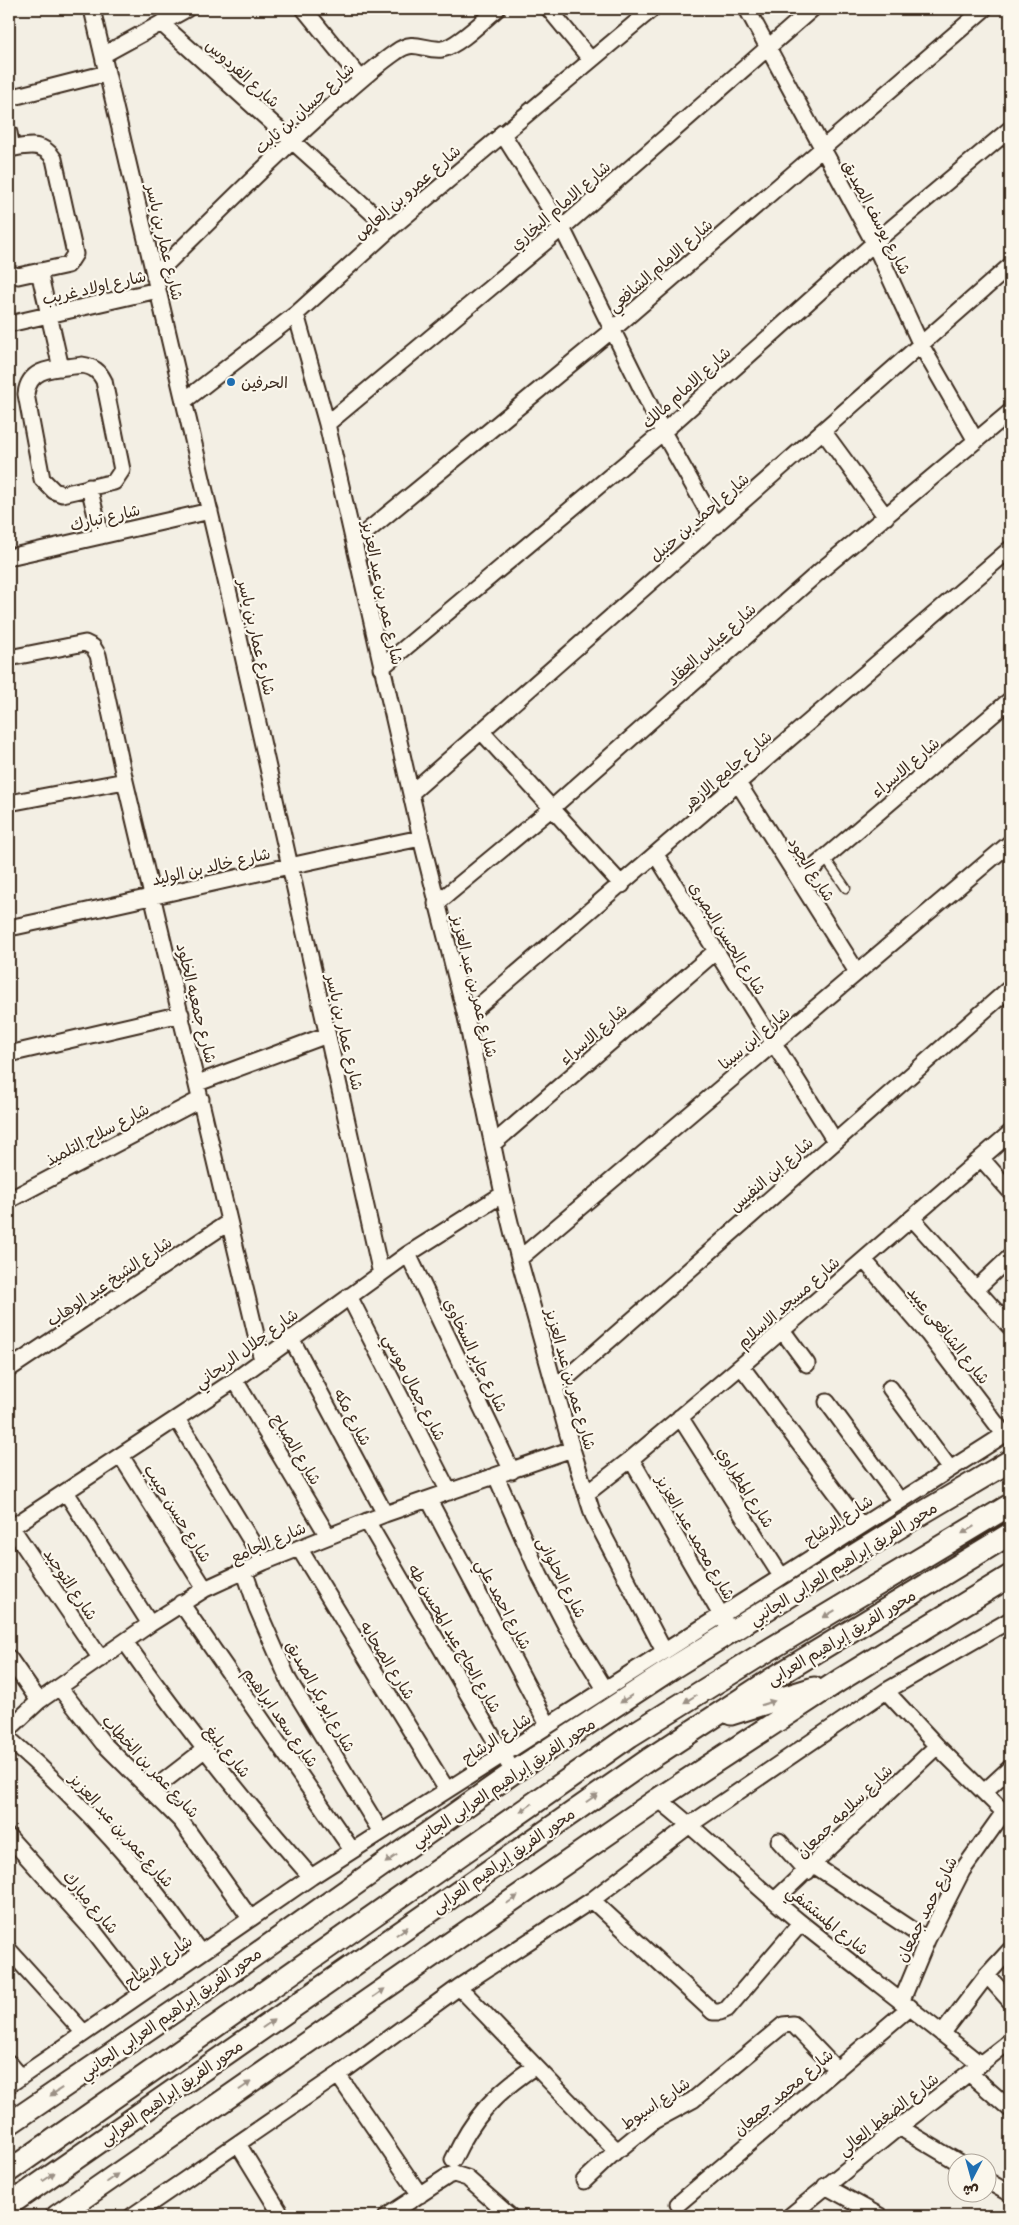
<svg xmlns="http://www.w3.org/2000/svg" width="1019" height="2225" viewBox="0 0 1019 2225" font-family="Pangolin,'Playpen Sans Arabic',sans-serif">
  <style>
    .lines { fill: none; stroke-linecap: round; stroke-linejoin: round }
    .lane-casing { stroke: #3b2a1e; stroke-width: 11 }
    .street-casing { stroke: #3b2a1e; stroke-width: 19 }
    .secondary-casing { stroke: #3b2a1e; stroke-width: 25 }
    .lane { stroke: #fbf7ec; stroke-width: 8 }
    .street { stroke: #fbf7ec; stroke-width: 15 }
    .secondary { stroke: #fbf7ec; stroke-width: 21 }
    .oneway { fill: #9b9085 }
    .poi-dot { fill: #1f6fb2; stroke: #fbf7ec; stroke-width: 2 }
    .labels { text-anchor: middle; stroke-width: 4.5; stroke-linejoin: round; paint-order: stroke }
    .street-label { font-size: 16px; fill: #3b2a1e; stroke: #fbf7ec }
    .poi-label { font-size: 16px; fill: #3b2a1e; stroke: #fbf7ec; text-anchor: start }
  </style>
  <rect width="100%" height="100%" fill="#f3efe4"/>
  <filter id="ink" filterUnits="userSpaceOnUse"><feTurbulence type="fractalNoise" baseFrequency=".02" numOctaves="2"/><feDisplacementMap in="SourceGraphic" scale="10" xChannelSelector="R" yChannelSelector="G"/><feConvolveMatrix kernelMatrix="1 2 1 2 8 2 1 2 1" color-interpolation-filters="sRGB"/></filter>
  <g filter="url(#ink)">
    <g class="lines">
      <defs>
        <path id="lane" d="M825,858L846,888"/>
        <path id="street" d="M92,9L231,602L381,1274
          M304,9L361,79
          M549,9L591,60
          M747,9L874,243L921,345L976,441
          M161,23L390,229
          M103,55L187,9
          M9,98L107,73
          M9,133L12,148
          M502,133L562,228L663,432L716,526
          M9,149C27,146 43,141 54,159L75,254L68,265L18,276L9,273
          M39,271L61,368
          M154,276C210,221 265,165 323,113C347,92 370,70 396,52C415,38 423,51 442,49C457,47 485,19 497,9
          M296,314L327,424L421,838L466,1017L503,1194L519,1259L572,1449L593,1515L664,1651
          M9,324L158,290
          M82,365C94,367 99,371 104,381L122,470L114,482L62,494L54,491L42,479L26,394C29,365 59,369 82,365Z
          M184,401L296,314L390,229L652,9
          M327,424L562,228L812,9
          M823,431L886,517
          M89,487L101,536
          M354,542L612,330L984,9
          M9,557L210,511
          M9,658L85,643L93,647L98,655L125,781L262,1360
          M381,668L663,432L874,243L1010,129
          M482,732L622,885
          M738,783L857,972
          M411,793L1010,266
          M9,803L125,781
          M656,855L835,1141
          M799,880L1010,700
          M436,904L552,808L819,572L1010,412
          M9,928C146,899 283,866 421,838
          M466,1017L1010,549
          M9,1054L181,1014
          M198,1083L327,1035
          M494,1143L716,951
          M981,1158L1010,1191
          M9,1200L201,1099
          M912,1218L1010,1327
          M408,1254L512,1471
          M519,1259L1010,843
          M864,1260L928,1334L1004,1434
          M976,1289L1010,1257
          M349,1296L449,1492
          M782,1330L807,1364
          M291,1338L385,1514
          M741,1366L861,1526
          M9,1369L229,1222
          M235,1380L328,1536
          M555,1388L1010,988
          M890,1388L950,1469
          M827,1402L900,1501
          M680,1417L781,1576
          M177,1419L264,1562
          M121,1456L205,1589
          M631,1459L725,1622
          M496,1476L540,1576L565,1624L605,1689
          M66,1492L150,1624
          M586,1494L631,1459L741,1366L1010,1133
          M429,1500L548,1725
          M367,1521L508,1763
          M12,1528L101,1659
          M9,1529L235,1380L408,1254L503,1194
          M299,1548L447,1790
          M244,1570L257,1608L289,1681L381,1832
          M181,1603L352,1850
          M125,1642C183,1724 245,1802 311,1877
          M9,1658L39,1701
          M59,1687L103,1743L181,1821L250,1918
          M886,1691L937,1746L1010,1818
          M9,1729L39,1701L150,1624L205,1589L264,1562L385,1514L572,1449
          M9,1739C53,1777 95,1819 133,1864C157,1892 178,1923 200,1952
          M151,1791L204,1750
          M984,1792L1010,1768
          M658,1799C708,1838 752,1884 801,1923C861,1971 921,2016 980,2064
          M9,1837L96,1934L142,1993
          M779,1841L807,1872
          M814,1865L927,1940
          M592,1900L713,2012H720L727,2009L801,1923
          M775,1900L937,1746
          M9,1950L84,2033
          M987,1975L1010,2001
          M459,1987L614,2148H621L654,2121L693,2100L783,2025L793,2024L837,2070
          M902,2000L927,1940L962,1871L1004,1812
          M942,2034L987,1975L1010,1950
          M9,2063L21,2077
          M969,2073L1010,2109
          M338,2075L420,2195
          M9,2085L311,1877L1010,1431
          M899,2127L958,2162
          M238,2144L282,2216
          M453,2160C473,2117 495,2093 534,2067
          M986,2180L1010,2194
          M584,2181L618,2149
          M825,2186L880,2216
          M678,2204L910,2007
          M132,2216L338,2075L459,1987L592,1900L691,1824L886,1691L1010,1620
          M387,2216L448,2176L454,2174L467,2178L510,2216
          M790,2216L899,2127L1010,2041"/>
        <path id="secondary" d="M731,1714L814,1688
          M9,2124L207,1989L514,1772L674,1667L924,1512L1010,1461
          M9,2171L630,1736L762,1654L1010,1505
          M9,2205L648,1760L775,1677L1010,1534
          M57,2216L658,1799L840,1680L1010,1576"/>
      </defs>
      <!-- lane casing -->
      <use href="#lane" class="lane-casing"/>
      <!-- street casing -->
      <use href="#street" class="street-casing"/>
      <!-- secondary casing -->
      <use href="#secondary" class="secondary-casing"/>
      <!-- lane -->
      <use href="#lane" class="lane"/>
      <!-- street -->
      <use href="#street" class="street"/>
      <!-- secondary -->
      <use href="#secondary" class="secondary"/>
    </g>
    <!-- one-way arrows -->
    <defs><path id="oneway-solid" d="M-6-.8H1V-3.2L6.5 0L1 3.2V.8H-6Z" transform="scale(1.25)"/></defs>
    <g class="oneway">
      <use href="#oneway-solid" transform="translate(968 1530) rotate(149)"/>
      <use href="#oneway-solid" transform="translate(829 1614) rotate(149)"/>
      <use href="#oneway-solid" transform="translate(626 1699) rotate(147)"/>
      <use href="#oneway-solid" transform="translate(690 1699) rotate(148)"/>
      <use href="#oneway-solid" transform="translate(768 1703) rotate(-18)"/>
      <use href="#oneway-solid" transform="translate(592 1798) rotate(-35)"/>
      <use href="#oneway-solid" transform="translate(526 1808) rotate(145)"/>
      <use href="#oneway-solid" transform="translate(391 1859) rotate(145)"/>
      <use href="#oneway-solid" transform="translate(512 1900) rotate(-35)"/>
      <use href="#oneway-solid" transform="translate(402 1931) rotate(-35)"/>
      <use href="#oneway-solid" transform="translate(379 1993) rotate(-35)"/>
      <use href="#oneway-solid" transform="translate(268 2024) rotate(-35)"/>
      <use href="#oneway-solid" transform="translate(245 2086) rotate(-35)"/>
      <use href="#oneway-solid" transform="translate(56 2092) rotate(146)"/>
      <use href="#oneway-solid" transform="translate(49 2177) rotate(-35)"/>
      <use href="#oneway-solid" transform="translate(112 2178) rotate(-35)"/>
    </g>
  </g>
  <!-- markers -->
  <circle class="poi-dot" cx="231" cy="382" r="5"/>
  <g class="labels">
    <!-- street labels -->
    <g class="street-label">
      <text transform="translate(243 73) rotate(42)" y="6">شارع الفردوس</text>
      <text transform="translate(304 108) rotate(-42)" y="6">شارع حسان بن ثابت</text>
      <text transform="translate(407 192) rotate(-41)" y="6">شارع عمرو بن العاص</text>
      <text transform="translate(560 205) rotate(-41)" y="6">شارع الامام البخاري</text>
      <text transform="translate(877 217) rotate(62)" y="6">شارع يوسف الصديق</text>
      <text transform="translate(165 242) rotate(77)" y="6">شارع عمار بن ياسر</text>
      <text transform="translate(660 265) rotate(-41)" y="6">شارع الامام الشافعي</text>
      <text transform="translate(94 287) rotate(-13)" y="6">شارع اولاد غريب</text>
      <text transform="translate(686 387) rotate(-42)" y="6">شارع الامام مالك</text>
      <text transform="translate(105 517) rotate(-13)" y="6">شارع تبارك</text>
      <text transform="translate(699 517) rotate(-41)" y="6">شارع احمد بن حنبل</text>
      <text transform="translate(383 593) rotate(78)" y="6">شارع عمر بن عبد العزيز</text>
      <text transform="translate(257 637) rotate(77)" y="6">شارع عمار بن ياسر</text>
      <text transform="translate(711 644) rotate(-42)" y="6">شارع عباس العقاد</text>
      <text transform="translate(905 767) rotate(-40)" y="6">شارع الاسراء</text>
      <text transform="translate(727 770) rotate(-41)" y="6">شارع جامع الازهر</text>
      <text transform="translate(211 866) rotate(-13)" y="6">شارع خالد بن الوليد</text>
      <text transform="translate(812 869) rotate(58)" y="6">شارع الجود</text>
      <text transform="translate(728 938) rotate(58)" y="6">شارع الحسن البصرى</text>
      <text transform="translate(475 986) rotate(76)" y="6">شارع عمر بن عبد العزيز</text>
      <text transform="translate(197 1003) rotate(76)" y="6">شارع جمعيه الخلود</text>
      <text transform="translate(345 1032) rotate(77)" y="6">شارع عمار بن ياسر</text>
      <text transform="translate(593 1034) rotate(-41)" y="6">شارع الاسراء</text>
      <text transform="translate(754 1038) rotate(-40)" y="6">شارع ابن سينا</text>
      <text transform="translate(97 1134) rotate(-28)" y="6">شارع سلاح التلميذ</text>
      <text transform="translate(771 1174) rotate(-41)" y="6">شارع ابن النفيس</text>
      <text transform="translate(109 1281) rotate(-34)" y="6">شارع الشيخ عبد الوهاب</text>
      <text transform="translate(788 1302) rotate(-41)" y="6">شارع مسجد الاسلام</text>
      <text transform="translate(949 1335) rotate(51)" y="6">شارع الشافعى عبيد</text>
      <text transform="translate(246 1348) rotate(-36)" y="6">شارع جلال الريحاني</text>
      <text transform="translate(476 1355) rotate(64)" y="6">شارع جابر السخاوي</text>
      <text transform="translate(571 1379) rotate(74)" y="6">شارع عمر بن عبد العزيز</text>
      <text transform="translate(415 1387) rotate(63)" y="6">شارع جمال موسي</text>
      <text transform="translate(353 1417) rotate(62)" y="6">شارع مكه</text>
      <text transform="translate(297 1449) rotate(59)" y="6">شارع الصباح</text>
      <text transform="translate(746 1487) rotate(58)" y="6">شارع المطراوي</text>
      <text transform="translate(178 1513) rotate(58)" y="6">شارع حسن حبيب</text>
      <text transform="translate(838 1520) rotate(-33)" y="6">شارع الرشاح</text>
      <text transform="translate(696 1537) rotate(60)" y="6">شارع محمد عبد العزيز</text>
      <text transform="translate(268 1542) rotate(-23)" y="6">شارع الجامع</text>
      <text transform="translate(843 1563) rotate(-32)" y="6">محور الفريق إبراهيم العرابى الجانبي</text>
      <text transform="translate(562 1577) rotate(63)" y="6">شارع الحلوانى</text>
      <text transform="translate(71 1584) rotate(56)" y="6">شارع التوحيد</text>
      <text transform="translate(504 1604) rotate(62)" y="6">شارع احمد علي</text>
      <text transform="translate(841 1637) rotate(-31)" y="6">محور الفريق إبراهيم العرابى</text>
      <text transform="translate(455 1638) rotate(60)" y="6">شارع الحاج عبد المحسن طه</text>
      <text transform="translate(388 1660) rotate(58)" y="6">شارع الصحابه</text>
      <text transform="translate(321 1696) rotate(61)" y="6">شارع ابو بكر الصديق</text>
      <text transform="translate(281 1717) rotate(55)" y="6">شارع سعد ابراهيم</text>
      <text transform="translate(496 1738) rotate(-33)" y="6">شارع الرشاح</text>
      <text transform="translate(228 1751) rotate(51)" y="6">شارع بليغ</text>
      <text transform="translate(151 1766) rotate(47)" y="6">شارع عمر بن الخطاب</text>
      <text transform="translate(503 1782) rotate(-34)" y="6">محور الفريق إبراهيم العرابى الجانبي</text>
      <text transform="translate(844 1811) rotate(-44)" y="6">شارع سلامه جمعان</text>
      <text transform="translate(122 1830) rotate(48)" y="6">شارع عمر بن عبد العزيز</text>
      <text transform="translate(503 1860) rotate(-35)" y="6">محور الفريق إبراهيم العرابى</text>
      <text transform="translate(91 1902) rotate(50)" y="6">شارع مبارك</text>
      <text transform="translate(926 1909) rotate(-63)" y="6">شارع حمد جمعان</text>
      <text transform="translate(828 1920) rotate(39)" y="6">شارع المستشفي</text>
      <text transform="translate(158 1961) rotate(-35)" y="6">شارع الرشاح</text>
      <text transform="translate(170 2013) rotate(-35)" y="6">محور الفريق إبراهيم العرابى الجانبي</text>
      <text transform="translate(171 2092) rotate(-35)" y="6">محور الفريق إبراهيم العرابى</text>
      <text transform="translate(783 2092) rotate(-40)" y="6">شارع محمد جمعان</text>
      <text transform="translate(655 2103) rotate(-34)" y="6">شارع اسيوط</text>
      <text transform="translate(888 2114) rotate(-38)" y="6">شارع الضغط العالي</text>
    </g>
    <!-- poi labels -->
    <g class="poi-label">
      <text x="241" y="388">الحرفين</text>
    </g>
  </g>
  <!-- margin -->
  <rect width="1019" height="2225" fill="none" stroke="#fbf7ec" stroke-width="30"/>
  <rect x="15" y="15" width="989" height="2195" fill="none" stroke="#3b2a1e" stroke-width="2" filter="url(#ink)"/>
  <!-- north arrow -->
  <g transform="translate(972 2178) rotate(186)"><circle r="24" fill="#fbf7ec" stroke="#aea59a"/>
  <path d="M0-4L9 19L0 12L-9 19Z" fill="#1f6fb2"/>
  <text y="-8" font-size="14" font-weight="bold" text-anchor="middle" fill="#3b2a1e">ش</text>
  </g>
</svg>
